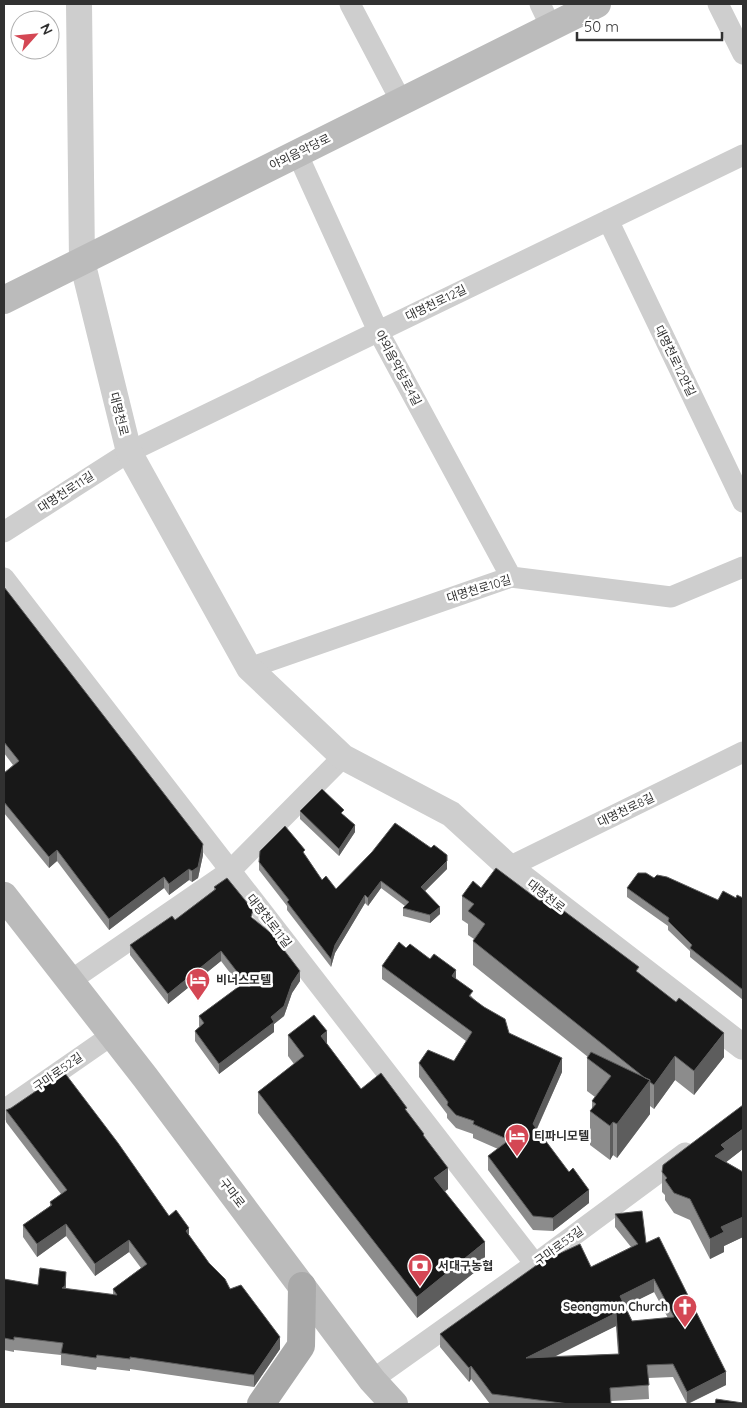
<svg xmlns="http://www.w3.org/2000/svg" width="747" height="1408" viewBox="0 0 747 1408" font-family="Quicksand,'Noto Sans KR',sans-serif">
  <style>
    .lines { fill: none; stroke-linecap: round; stroke-linejoin: round }
    .minor { stroke: #cecece; stroke-width: 21 }
    .tertiary { stroke: #cecece; stroke-width: 26 }
    .secondary { stroke: #bbb; stroke-width: 28 }
    .primary { stroke: #a9a9a9; stroke-width: 28 }
    .wall { fill: #8c8c8c; fill-rule: evenodd }
    .shaded-wall { fill: #5d5d5d }
    .building { fill: #181818; stroke: #5d5d5d; fill-rule: evenodd }
    .labels { text-anchor: middle; stroke-width: 5; stroke-linejoin: round; paint-order: stroke }
    .street-label { font-size: 12px; fill: #313131; stroke: #fff }
    .poi-label { font-size: 12px; font-weight: bold; fill: #313131; stroke: #fff; text-anchor: start }
  </style>
  <rect width="100%" height="100%" fill="#fff"/>
  <g class="lines">
    <!-- minor -->
    <path class="minor" d="M350,4L401,101
      M540,4L551,27
      M718,4L743,54
      M297,153L378,331L511,577
      M608,220L743,502
      M4,532L129,452L743,155
      M4,578L535,1264
      M249,668L511,577L671,597L743,567
      M509,867L743,752
      M70,981L230,871L343,757
      M4,1110L112,1035
      M372,1380L535,1264L685,1153"/>
    <!-- tertiary -->
    <path class="tertiary" d="M79,4L82,261L129,452L249,668L343,757L451,814L509,867L743,1047"/>
    <!-- secondary -->
    <path class="secondary" d="M4,300L597,4
      M4,896L145,1077L372,1380L394,1404"/>
    <!-- primary -->
    <path class="primary" d="M261,1404L301,1346L302,1286"/>
  </g>
  <!-- wall -->
  <path class="wall" d="M4,587L203,855L198,878L192,882L189,880L169,895L164,888L109,930L57,861L49,868L4,813V773L13,765L4,753Z
    M300,811L344,815L355,832L339,856L300,819Z
    M305,855L322,880L336,889L447,869L425,891L440,914L430,923L403,916V908L405,906L381,888L368,906L365,903L335,953L331,967L287,910V906L259,870V862Z
    M654,878L718,900L743,898V1000L690,957V951L668,930V926L627,897V888Z
    M214,887L253,919L300,981L292,993L284,1016L274,1024V1032L219,1074L195,1041V1031L200,1027L199,1026V1016L240,986L221,961L168,1004L130,955V945L175,920L214,890Z
    M481,888L639,973L724,1057L694,1095L675,1080L654,1109L650,1106V1114L617,1158L613,1155L610,1160L590,1145V1111L592,1109V1101L595,1097L587,1091V1058L588,1057L473,965V941L474,939L468,935V924L462,920V896Z
    M406,948L430,959L456,979L473,998L509,1033L562,1072L537,1129L589,1203L553,1231L533,1230L488,1170V1156L498,1149L473,1138V1134L456,1128L447,1118V1114L419,1077V1063L454,1061L466,1041L382,979V966Z
    M288,1035L327,1044L361,1089L407,1112L424,1137L448,1189L445,1191L485,1264L417,1318L258,1113V1092L294,1064L288,1056Z
    M6,1110L169,1216L189,1236L209,1263L280,1349L254,1387L130,1369V1371L97,1367L96,1370L61,1365V1355L14,1350V1352L4,1350V1279L38,1285L66,1284V1289L113,1295V1289L141,1268L129,1252L95,1276L66,1236L37,1257L23,1237V1225L50,1206V1202L61,1194L6,1122Z
    M743,1149L726,1162L743,1172V1237L724,1246V1252L710,1259L690,1220L674,1213L665,1200V1195L662,1192V1172Z
    M615,1214L646,1243L726,1385L688,1404H687L673,1377L648,1378L649,1399L611,1401V1404H490L471,1379L469,1382L440,1347V1334L591,1267L631,1247L615,1227ZM654,1292L668,1318L632,1321L625,1306ZM616,1326L618,1354L554,1356Z"/>
  <!-- shaded-wall -->
  <path class="shaded-wall" d="M355,825V832L339,856V849Z
    M203,844V855L198,878L192,882V871Z
    M57,850V861L49,868V857Z
    M447,861V869L421,895V887Z
    M189,869V880L169,895V884Z
    M164,877V888L109,930V919Z
    M381,881V888L368,906V898Z
    M365,895V903L335,953L331,967V959L335,945Z
    M440,907V914L430,923V915Z
    M221,951V961L168,1004V994Z
    M456,970V984L452,976Z
    M300,971V981L292,993L284,1016L274,1024V1032L219,1074V1064L292,983Z
    M327,1031V1053L321,1036Z
    M724,1033V1057L694,1095V1071Z
    M675,1056V1080L654,1109V1085Z
    M562,1058V1072L533,1137V1124Z
    M650,1080V1114L617,1158V1124Z
    M613,1122V1155L610,1160V1126Z
    M743,1129V1149L725,1163L715,1156L721,1145Z
    M448,1168V1189L434,1200V1178Z
    M589,1190V1203L553,1231V1218Z
    M743,1217V1237L724,1246V1252L710,1259V1239L721,1227Z
    M66,1224V1236L37,1257V1244Z
    M189,1228V1241L186,1231Z
    M129,1240V1252L95,1276V1264Z
    M485,1242V1264L417,1318V1297Z
    M66,1272V1284L65,1298L62,1288Z
    M654,1279V1292L620,1309V1296Z
    M616,1313V1326L526,1371V1358Z
    M280,1337V1349L254,1387V1375Z
    M471,1366V1379L469,1382V1368Z
    M726,1372V1385L687,1404V1392Z"/>
  <!-- building -->
  <path class="building" d="M4,587L203,844L198,867L192,871L189,869L169,884L164,877L109,919L57,850L49,857L4,802V773L19,761L4,742Z
    M322,789L344,810L341,813L355,825L339,849L300,811Z
    M395,823L431,848L434,845L447,855V861L421,887L440,907L430,915L403,908L409,902L381,881L368,898L365,895L335,945L331,959L287,902L289,900L259,862L260,851L285,826L305,850L303,852L322,880L326,876L336,889L372,852Z
    M496,868L540,901L544,896L639,967L636,971L676,1002L679,998L724,1033L694,1071L675,1056L654,1085L650,1082V1080L645,1078L473,941L485,924L468,911L474,904L462,896L473,881L481,888Z
    M638,873H646L654,878L657,875L667,877L718,900L723,891L736,898L737,895L743,898V990L690,948L692,945L668,921L669,918L627,888Z
    M227,878L253,910L251,917L271,933L300,971L292,983L284,1006L271,1017L274,1022L219,1064L195,1031L204,1023L199,1016L245,982L221,951L168,994L130,945L172,916L175,920L216,889L214,887Z
    M399,942L406,948L410,944L430,959L434,954L456,970L452,976L473,991L469,996L484,1007L505,1019L509,1033L562,1058L533,1124L569,1172L573,1168L589,1190L553,1218L533,1216L488,1156L509,1140L473,1124L474,1121L456,1115L447,1105L448,1102L419,1063L428,1050L454,1061L472,1032L382,966Z
    M314,1015L327,1031L321,1036L361,1089L381,1073L407,1108L405,1109L424,1134L423,1135L448,1168L434,1178L485,1242L417,1297L258,1092L304,1056L288,1035Z
    M591,1052L650,1080L617,1124L613,1122L610,1126L590,1111L596,1104L592,1101L611,1076L587,1058Z
    M64,1072L118,1143L169,1216L176,1210L189,1228L186,1231L209,1263L225,1279L230,1289L241,1285L280,1337L254,1375L130,1357V1359L97,1355L96,1358L61,1353L63,1343L14,1337V1340L4,1338V1279L38,1285L40,1268L66,1272L65,1286L62,1288L117,1295L113,1289L147,1264L129,1240L95,1264L66,1224L37,1244L23,1225L52,1205L50,1202L67,1190L6,1110L11,1108Z
    M743,1105V1129L721,1145L725,1149L715,1156L743,1172V1217L721,1227L724,1232L710,1239L690,1199L674,1193L665,1180L667,1178L662,1172L663,1165Z
    M642,1211L646,1243L659,1237L726,1372L687,1392L673,1364L647,1365L649,1385L610,1388L611,1404H569L492,1394L471,1366L469,1368L440,1334L541,1262L580,1244L591,1267L638,1244L615,1214ZM654,1279L674,1317L632,1321L620,1296ZM616,1313L619,1354L526,1358Z
    M716,1399L743,1403V1404H715Z"/>
  <!-- icons -->
  <defs>
    <symbol id="hotel-pin" viewBox="-11 -11 22 30"><path d="M0 17L-7.5 6A9.5 9.5 0 1 1 7.5 6Z" fill="#d44754" stroke="#fff"/><path d="M-6-4.5h1.5V1H6V5H4.5V3h-9V5H-6ZM-4 0a1.8 1.8 0 1 1 3.6 0ZM.5 0V-2.5h3Q6-2.5 6 0Z" fill="#fff"/></symbol>
    <symbol id="bank-pin" viewBox="-11 -11 22 30"><path d="M0 17L-7.5 6A9.5 9.5 0 1 1 7.5 6Z" fill="#d44754" stroke="#fff"/><path d="M-6-4H6V4H-6ZM0-2.3a2.3 2.3 0 1 0 0 4.6a2.3 2.3 0 1 0 0-4.6Z" fill="#fff"/></symbol>
    <symbol id="church-pin" viewBox="-11 -11 22 30"><path d="M0 17L-7.5 6A9.5 9.5 0 1 1 7.5 6Z" fill="#d44754" stroke="#fff"/><path d="M-1.2-6h2.4v3.5h3.3v2.4h-3.3V6h-2.4V-.1h-3.3v-2.4h3.3Z" fill="#fff"/></symbol>
  </defs>
  <g fill-rule="evenodd">
    <use href="#hotel-pin" x="184" y="966" width="28" height="38"/>
    <use href="#hotel-pin" x="503" y="1122" width="28" height="38"/>
    <use href="#bank-pin" x="406" y="1252" width="28" height="38"/>
    <use href="#church-pin" x="671" y="1293" width="28" height="38"/>
  </g>
  <g class="labels">
    <!-- street labels -->
    <g class="street-label">
      <text transform="translate(300 152) rotate(-26)" y="4">야외음악당로</text>
      <text transform="translate(436 303) rotate(-26)" y="4">대명천로12길</text>
      <text transform="translate(675 361) rotate(64)" y="4">대명천로12안길</text>
      <text transform="translate(398 368) rotate(62)" y="4">야외음악당로4길</text>
      <text transform="translate(119 414) rotate(76)" y="4">대명천로</text>
      <text transform="translate(66 492) rotate(-33)" y="4">대명천로11길</text>
      <text transform="translate(479 589) rotate(-17)" y="4">대명천로10길</text>
      <text transform="translate(626 810) rotate(-26)" y="4">대명천로8길</text>
      <text transform="translate(546 896) rotate(38)" y="4">대명천로</text>
      <text transform="translate(269 921) rotate(52)" y="4">대명천로11길</text>
      <text transform="translate(58 1072) rotate(-35)" y="4">구마로52길</text>
      <text transform="translate(232 1193) rotate(53)" y="4">구마로</text>
      <text transform="translate(559 1246) rotate(-36)" y="4">구마로53길</text>
    </g>
    <!-- poi labels -->
    <g class="poi-label">
      <text x="216" y="984">비너스모텔</text>
      <text x="534" y="1140">티파니모텔</text>
      <text x="438" y="1270">서대구농협</text>
      <text x="668" y="1311" text-anchor="end">Seongmun Church</text>
    </g>
  </g>
  <!-- border -->
  <rect width="747" height="1408" fill="none" stroke="#313131" stroke-width="10"/>
  <!-- north arrow -->
  <g transform="translate(35 35) rotate(63)"><circle r="24" fill="#ffffff" stroke="#adadad"/>
  <path d="M0-4L9 19L0 12L-9 19Z" fill="#d44754"/>
  <text y="-8" font-size="14" font-weight="bold" text-anchor="middle" fill="#313131">N</text>
  </g>
  <!-- scale -->
  <path d="M577 32v8h145v-8" fill="none" stroke="#313131" stroke-width="2.5"/>
  <text x="584" y="32" font-size="15" fill="#313131" stroke="#ffffff" stroke-width="4" paint-order="stroke">50 m</text>
</svg>
